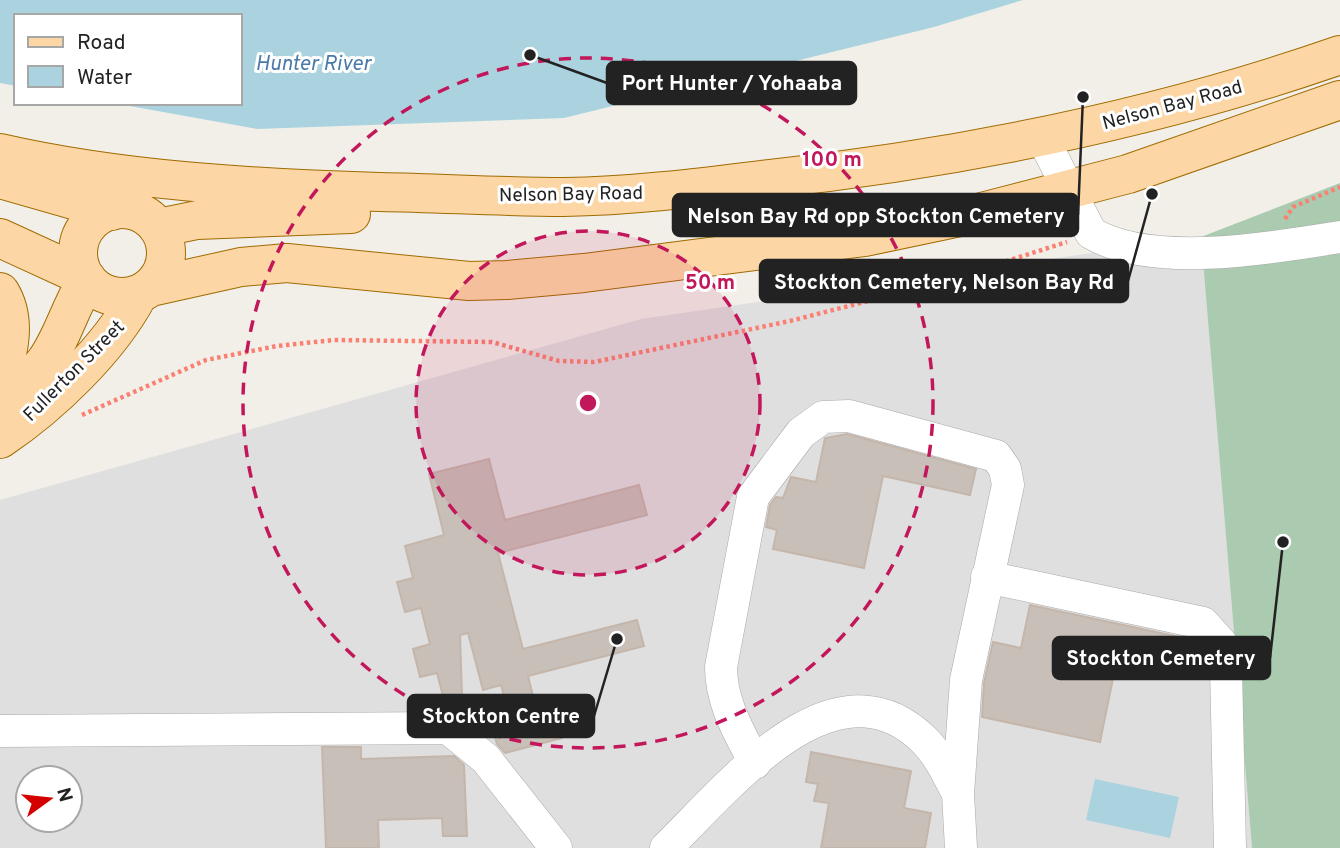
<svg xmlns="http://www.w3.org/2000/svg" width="1340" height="848" viewBox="0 0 1340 848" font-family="Overpass,sans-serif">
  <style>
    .residential { fill: #e0dfdf; fill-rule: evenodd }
    .cemetery { fill: #aacbaf }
    .water { fill: #aad3df }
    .building { fill: #c7bfb8; stroke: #c4b6ab; stroke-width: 2 }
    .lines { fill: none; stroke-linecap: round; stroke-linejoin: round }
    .minor-casing { stroke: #a9a9a9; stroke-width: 33 }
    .major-casing { stroke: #a06b00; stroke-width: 40 }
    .path { stroke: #fa8072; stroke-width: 4.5; stroke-dasharray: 3.5 3.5; stroke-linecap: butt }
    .minor { stroke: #fff; stroke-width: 32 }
    .major { stroke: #fcd6a4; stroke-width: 38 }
    .ring { fill: none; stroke: #c2185b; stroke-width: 3.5; stroke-dasharray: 12 9 }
    .labels { text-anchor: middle; stroke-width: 6; stroke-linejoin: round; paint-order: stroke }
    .street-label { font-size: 19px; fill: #222; stroke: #fff }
    .water-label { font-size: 21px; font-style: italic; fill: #4a7aab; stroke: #fff }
    .centre { fill: #c2185b; stroke: #fff; stroke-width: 3.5 }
    .ring-label { font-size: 21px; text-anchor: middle; font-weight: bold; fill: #c2185b; stroke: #fff; stroke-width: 6; stroke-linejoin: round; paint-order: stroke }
    .leader { fill: none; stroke: #222; stroke-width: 2.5 }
    .callout-dot { fill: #222; stroke: #fff; stroke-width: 2.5 }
    .callout { fill: #222; stroke: #222; stroke-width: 2.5 }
    .callout-label { font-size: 21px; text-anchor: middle; font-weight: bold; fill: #fff }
  </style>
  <rect width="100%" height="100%" fill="#f2efe9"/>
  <!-- residential -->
  <path class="residential" d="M1201,237L1252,848H0V500L641,319ZM28,778H70V820H28Z"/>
  <!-- cemetery -->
  <path class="cemetery" d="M1340,183V848H1252L1201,237Z"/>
  <!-- water -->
  <path class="water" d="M0,0H1023L934,27L564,118L257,129L113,103H240V16H16V86L0,83Z
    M1095,779L1179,797L1170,838L1086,820Z"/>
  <!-- building -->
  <path class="building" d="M847,434L976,469L970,495L883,476L864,568L773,549L777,530L766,527L770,505L776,497L783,498L791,477L816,482L825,438Z
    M489,459L505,520L639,485L647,515L498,553L523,649L637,620L644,646L528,676L537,712L554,707L562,738L505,753L497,744L491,723L510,718L501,685L483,690L468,633L460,635L462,695L444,700L437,673L420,677L413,649L430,644L421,608L405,612L397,582L413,578L405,546L444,535L429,474Z
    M1030,605L1193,640L1198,645L1194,665L1119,649L1100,742L982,717L984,683L993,642L1021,648Z
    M322,747H361V759L454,756L464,765L467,836H443L442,818L378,820L379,848H326Z
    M811,752L911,771L904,808L931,813L925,848H821L829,803L814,801L818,784L806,782Z"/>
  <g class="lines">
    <defs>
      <path id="minor" d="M1042,137L1091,233C1152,269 1272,248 1340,237
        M987,577L1203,623L1221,643L1226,668L1230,848
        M0,731L448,728L486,759L556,848
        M755,763C739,732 721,703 721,667L753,497L801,433L823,417L849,416L996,456L1005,469L1008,485L966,680L958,794L961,848
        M666,848C727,789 834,652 924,740C939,755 948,775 958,794"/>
      <path id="major" d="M0,153C123,181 254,188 380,192C441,193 503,197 564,197C629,196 696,188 761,180C957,159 1153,120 1340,55
        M0,179L112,211
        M78 253a44 44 0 1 1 88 0a44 44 0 1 1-88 0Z
        M158,228L197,220L351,214
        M0,238L85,277
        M151,287L241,267L287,263L469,281L507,280L584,273L865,237L970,215L1128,174L1340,100
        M0,292C17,319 9,352 0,379
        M0,401C61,363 55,336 87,279
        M0,439C51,405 110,348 138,295"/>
    </defs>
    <!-- minor casing -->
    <use href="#minor" class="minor-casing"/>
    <!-- major casing -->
    <use href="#major" class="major-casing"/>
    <!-- path -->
    <path class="path" d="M1285,219L1293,207L1340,187
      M82,415L206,360L277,346L334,340L492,342L559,361L594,362L790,321L931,285L1067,242"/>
    <!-- minor -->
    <use href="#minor" class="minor"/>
    <!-- major -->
    <use href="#major" class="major"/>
  </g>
  <!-- distance rings -->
  <circle cx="588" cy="403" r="172" fill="#c2185b" fill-opacity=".12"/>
  <g class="ring">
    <circle cx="588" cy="403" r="172"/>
    <circle cx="588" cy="403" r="345"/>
  </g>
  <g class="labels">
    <!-- street labels -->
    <g class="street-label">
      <text transform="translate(1172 104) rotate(-15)" y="7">Nelson Bay Road</text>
      <text transform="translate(571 193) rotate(-1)" y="7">Nelson Bay Road</text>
      <text transform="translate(73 370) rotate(-45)" y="7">Fullerton Street</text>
    </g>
    <!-- water labels -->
    <g class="water-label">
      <text x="313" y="70">Hunter River</text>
    </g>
  </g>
  <circle cx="588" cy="403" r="10" class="centre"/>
  <g class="ring-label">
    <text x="832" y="166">100 m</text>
    <text x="710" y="289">50 m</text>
  </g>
  <!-- callouts -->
  <path class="leader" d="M530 55L607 83M1083 97L1078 215M1152 194L1128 281M1283 542L1270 658M617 639L594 716"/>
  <g class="callout-dot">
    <circle cx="530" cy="55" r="7"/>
    <circle cx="1083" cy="97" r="7"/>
    <circle cx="1152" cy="194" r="7"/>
    <circle cx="1283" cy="542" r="7"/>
    <circle cx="617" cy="639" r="7"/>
  </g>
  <g class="callout">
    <rect x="607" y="62" width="249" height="42" rx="7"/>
    <rect x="673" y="194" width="405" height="42" rx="7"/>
    <rect x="760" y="260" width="368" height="42" rx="7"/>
    <rect x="1053" y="637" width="217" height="42" rx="7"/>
    <rect x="408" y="695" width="186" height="42" rx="7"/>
  </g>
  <g class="callout-label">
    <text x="732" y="90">Port Hunter / Yohaaba</text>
    <text x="876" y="223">Nelson Bay Rd opp Stockton Cemetery</text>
    <text x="944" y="289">Stockton Cemetery, Nelson Bay Rd</text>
    <text x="1161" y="665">Stockton Cemetery</text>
    <text x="501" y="723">Stockton Centre</text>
  </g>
  <!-- legend -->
  <rect x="14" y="14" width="228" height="91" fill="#ffffff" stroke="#a7a7a7" stroke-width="2"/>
  <rect x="28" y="37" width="35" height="10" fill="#fcd6a4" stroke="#a7a7a7" stroke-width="2"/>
  <text x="77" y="49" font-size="21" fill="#222222">Road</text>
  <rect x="28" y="66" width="35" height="21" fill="#aad3df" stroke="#a7a7a7" stroke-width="2"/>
  <text x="77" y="84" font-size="21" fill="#222222">Water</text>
  <!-- north arrow -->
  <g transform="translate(49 799) rotate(75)"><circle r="33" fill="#ffffff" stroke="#a7a7a7" stroke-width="2"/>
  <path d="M0-5L12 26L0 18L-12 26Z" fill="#d40000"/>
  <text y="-10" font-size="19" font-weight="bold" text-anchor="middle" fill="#222222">N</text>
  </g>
</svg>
